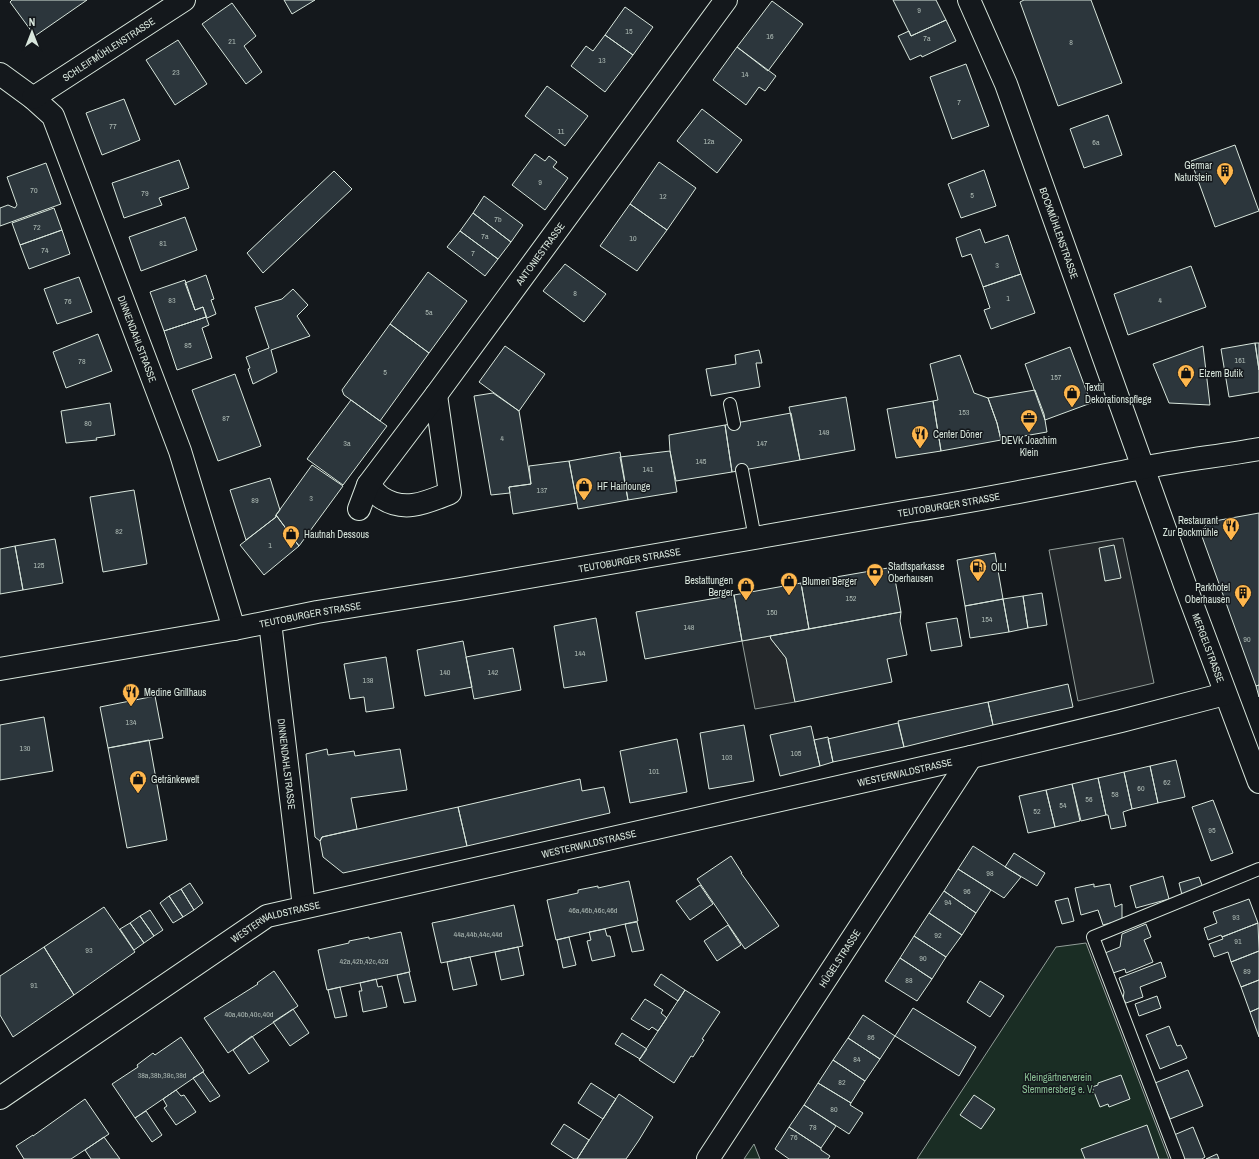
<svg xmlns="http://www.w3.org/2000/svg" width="1259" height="1159" viewBox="0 0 1259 1159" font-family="'Archivo Narrow',sans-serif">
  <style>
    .green { fill: #1a2d24; stroke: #939e99 }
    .parking { fill: #24282b; stroke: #939e99 }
    .building { fill: #2c363c; stroke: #d8e6dc }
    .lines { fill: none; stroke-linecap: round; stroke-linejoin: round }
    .lane-casing { stroke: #d8e6dc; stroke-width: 14 }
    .street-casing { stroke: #d8e6dc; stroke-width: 24 }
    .secondary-casing { stroke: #d8e6dc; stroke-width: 24 }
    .lane { stroke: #14181c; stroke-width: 12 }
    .street { stroke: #14181c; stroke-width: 22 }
    .secondary { stroke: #14181c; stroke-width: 22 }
    .labels { text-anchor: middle; stroke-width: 3; stroke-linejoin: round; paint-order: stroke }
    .number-label { font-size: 8px; fill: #adbab4 }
    .street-label { font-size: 10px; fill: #d8e6dc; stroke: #14181c }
    .poi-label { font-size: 10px; fill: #d8e6dc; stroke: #14181c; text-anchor: start }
    .park-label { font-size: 10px; fill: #8ac095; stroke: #14181c }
  </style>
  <rect width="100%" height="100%" fill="#14181c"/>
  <!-- green -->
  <path class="green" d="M1086,943L1169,1159H917L1056,947Z
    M754,1144L760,1159H744Z"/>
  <!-- parking -->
  <path class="parking" d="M1123,538L1154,683L1078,701L1049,550Z
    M770,636L771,639L786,658L795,702L755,709L742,641Z"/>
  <!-- building -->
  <path class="building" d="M12,0H87L35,36L10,2Z
    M284,0H315L292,14Z
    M893,0H936L946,20L911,36Z
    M1024,0H1091L1122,83L1058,106L1020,2Z
    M772,1L803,24L768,71L737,47Z
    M232,3L256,36L244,46L262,72L246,84L202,24Z
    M625,7L653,27L633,55L605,35Z
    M946,20L956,41L922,57L921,55L910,60L898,36L909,31L911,36Z
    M605,35L633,55L605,92L571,66L586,46L593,51Z
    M178,40L207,84L175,105L146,60Z
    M737,47L776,76L765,91L759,87L746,105L713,80Z
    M966,64L989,126L952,139L930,77Z
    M547,86L588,116L565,146L525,116Z
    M124,99L140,140L102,155L86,113Z
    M702,109L742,140L717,173L677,141Z
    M1108,115L1122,155L1084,168L1070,129Z
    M1235,145L1259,211L1215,227L1191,161Z
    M535,154L545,161L549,156L557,162L553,167L568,178L545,210L512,185Z
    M179,160L189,188L159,198L162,205L124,218L112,183Z
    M659,162L696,188L667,230L630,204Z
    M46,163L61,204L0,226V208L8,205L15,208L17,205L7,177Z
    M984,170L996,206L961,218L948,184Z
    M334,171L352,189L263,273L247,253Z
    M484,196L523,225L511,242L473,213Z
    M630,204L667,230L637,271L600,246Z
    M54,208L62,230L20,245L12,223Z
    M473,213L511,242L498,259L460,231Z
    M185,217L197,250L141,271L129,237Z
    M980,229L985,243L1008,235L1021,274L983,287L971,254L962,257L956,238Z
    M62,230L70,254L29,269L20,245Z
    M460,231L498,259L485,276L447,247Z
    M565,264L606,294L584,322L543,291Z
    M1191,266L1206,307L1128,335L1114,294Z
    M428,272L467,301L429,353L390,324Z
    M1021,274L1035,313L991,329L984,310L990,308L983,287Z
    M206,275L214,299L211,300L216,314L207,318L203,307L195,310L185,283Z
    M79,277L92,312L57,324L44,289Z
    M185,280L195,310L203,307L206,317L164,331L150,292Z
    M293,289L308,305L297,316L310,336L271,350L277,372L253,384L248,369L250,368L246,357L269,348L255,307L282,299Z
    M206,317L209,325L202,328L212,358L177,370L164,331Z
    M390,324L429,353L380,421L344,395L342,390Z
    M98,334L112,371L66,388L53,352Z
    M1255,343L1259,370V392L1229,397L1221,349Z
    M1255,343H1259V370Z
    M505,346L545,374L519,411L479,382Z
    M1203,346L1210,405L1169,403L1153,364Z
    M1070,347L1091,403L1045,420L1025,364Z
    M759,350L762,363H756L760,387L711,396L706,369L736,364L735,355Z
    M960,355L974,393L988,398L997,423L1001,440L941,451L933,401L938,400L930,364Z
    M235,374L261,446L218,461L192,390Z
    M1035,390L1044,414L1047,432L1001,440L997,423L988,398Z
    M493,393L519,411L531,484L509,487L510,493L491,495L474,396Z
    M846,397L855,450L800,460L789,407Z
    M351,400L387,426L343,485L307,459Z
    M933,401L941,451L896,458L887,409Z
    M110,403L115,435L96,438L97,440L66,443L61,411Z
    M791,413L800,460L732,472L725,425Z
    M725,425L732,472L676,481L670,451L669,435Z
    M670,451L677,492L628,500L620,457Z
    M620,452L628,500L578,509L569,461Z
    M569,461L577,503L513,514L509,487L531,484L529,466Z
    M312,465L343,486L299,546L276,515Z
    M270,478L280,510L276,515V517L246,540L230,490Z
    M134,490L147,564L103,572L90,497Z
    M1259,513V685L1256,686L1200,531L1209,522Z
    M276,515L299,546L264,575L240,545L276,517Z
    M55,539L63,583L23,590L15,546Z
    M1114,545L1121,578L1105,581L1099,548Z
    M15,546L23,590L0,594V549Z
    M995,553L1003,599L965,606L957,560Z
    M888,568L889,575L894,574L901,612L809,629L801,583Z
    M801,583L809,629L742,641L734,595Z
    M1042,593L1047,625L1028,628L1023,596Z
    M734,595L742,641L645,659L636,612Z
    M1023,596L1028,628L1009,632L1003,599Z
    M1003,599L1009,632L970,638L965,606Z
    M901,612L900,621L907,655L887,659L892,682L795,702L786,658L771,639L770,636Z
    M596,618L607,681L564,688L554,626Z
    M957,618L962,646L931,651L926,623Z
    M463,641L472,687L425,696L417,650Z
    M513,648L521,690L474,699L466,657Z
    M386,657L394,708L366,712L364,697L350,699L344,664Z
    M1068,684L1073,707L993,725L988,702Z
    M1259,685V697L1256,686Z
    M155,696L163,738L108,748L100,707Z
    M988,702L993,725L904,747L898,721Z
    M44,717L53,771L0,780V725Z
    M898,723L904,747L833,762L828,739Z
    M744,725L754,781L709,789L700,733Z
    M811,726L820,766L780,776L770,735Z
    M828,737L833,762L820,766L814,740Z
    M677,739L687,792L630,803L620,751Z
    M149,740L167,840L127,848L108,748Z
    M327,749L328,755L354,751L355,756L400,749L407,790L351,798L357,829L322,837L320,841L315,837L306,754Z
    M1176,760L1185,797L1158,803L1150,766Z
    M1150,766L1158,803L1132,809L1124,772Z
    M1124,772L1132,809L1123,812L1126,826L1111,829L1108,815H1106L1098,778Z
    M1098,778L1106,815L1081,821L1072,784Z
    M580,779L582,791L604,787L610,813L467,846L458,807Z
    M1072,784L1080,821L1055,827L1046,790Z
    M1046,790L1055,827L1028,833L1019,796Z
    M1213,800L1233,853L1211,861L1192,807Z
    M458,807L467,846L343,873L323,857L320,841L322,837Z
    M973,846L1021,877L1004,898L958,869Z
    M1014,853L1045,873L1037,886L1005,867Z
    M731,856L742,873H741L779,926L745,949L697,879Z
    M958,869L991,890L976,913L944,891Z
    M1163,876L1169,899L1136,908L1130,886Z
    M1199,877L1203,888L1182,895L1179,883Z
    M629,881L638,921L556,940L547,900L578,893V890L598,886V888Z
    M190,883L203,903L194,910L181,889Z
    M1094,884V887L1110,884L1115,907L1122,904V920L1103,925L1098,910L1081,915L1075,888Z
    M700,885L713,904L690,920L676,901Z
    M181,889L194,910L183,917L169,896Z
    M944,891L976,913L962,935L929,913Z
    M169,896L183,917L173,923L160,903Z
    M1068,898L1074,921L1062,924L1055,901Z
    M1249,899L1258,923L1222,937L1221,935L1208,940L1204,928L1217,923L1213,912Z
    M514,905L523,946L441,963L432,923L452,919Z
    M104,907L135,952L74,995L44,947Z
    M150,910L163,930L154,936L140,916Z
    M929,913L962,935L946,957L914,936Z
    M140,916L154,936L144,943L130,923Z
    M637,922L644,950L632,952L625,924Z
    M130,923L144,943L134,950L120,929Z
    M1258,923L1259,951L1231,962L1228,952L1214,957L1209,944L1223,939L1222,937Z
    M1146,924L1151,937L1144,940L1153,962L1126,973L1125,969L1113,973L1105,953L1120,947L1122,934Z
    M728,925L741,945L717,961L704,941Z
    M605,929L607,936H610L615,956L592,961L587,941L591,940L589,932Z
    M401,932L410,972L327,990L318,950L349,943V941L369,937V939Z
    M914,936L946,957L932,979L900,958Z
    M569,937L576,965L563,968L557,940Z
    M44,947L74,995L13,1037L0,1015V976Z
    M518,947L524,975L501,980L495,952Z
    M1259,951V980L1241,987L1231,962Z
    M470,957L477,985L453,990L447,962Z
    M900,958L932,979L917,1001L885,981Z
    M1161,962L1166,977L1140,987L1143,997L1126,1003L1123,999L1124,992L1119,978Z
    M274,971L298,1006L228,1053L204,1018L258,984L257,983Z
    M409,972L416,1001L404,1003L397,975Z
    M661,974L685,990L678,1001L654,985Z
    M376,979L378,987L382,986L387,1007L363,1012L359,991H362L360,983Z
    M1259,980V1008L1250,1012L1241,987Z
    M980,981L1004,996L990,1017L967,1002Z
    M340,987L347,1016L335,1018L328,990Z
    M685,990L720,1012L702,1039L704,1040L693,1057L691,1056L674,1083L639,1060Z
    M1157,996L1161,1008L1139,1016L1135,1004Z
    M645,999L663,1010L661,1013L667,1018L658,1031L652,1027L649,1030L631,1019Z
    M913,1008L976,1047L959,1076L895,1036Z
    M1259,1008V1037L1250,1012Z
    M293,1009L309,1033L290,1046L273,1022Z
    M863,1015L895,1036L880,1059L848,1038Z
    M1169,1026L1177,1046L1181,1045L1187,1058L1160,1069L1146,1035Z
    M622,1033L647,1049L640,1059L615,1044Z
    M252,1036L269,1061L249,1074L233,1050Z
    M181,1037L204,1071L135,1118L112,1084L138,1067L137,1065L153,1053L155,1055Z
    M848,1038L880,1059L865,1081L833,1060Z
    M833,1060L865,1081L851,1103L818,1083Z
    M1188,1070L1203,1106L1170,1119L1155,1083Z
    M203,1072L220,1096L210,1102L193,1078Z
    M1121,1075L1130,1099L1109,1107L1108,1104L1100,1107L1092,1087L1098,1085V1083Z
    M591,1083L616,1099L603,1119L578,1103Z
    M818,1083L851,1103L850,1105L863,1113L849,1134L804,1105Z
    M176,1090L181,1096L184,1095L196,1112L176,1125L164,1108L167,1106L163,1099Z
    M619,1094L653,1117L639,1140L626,1159H577Z
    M974,1095L995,1109L981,1129L960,1115Z
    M85,1099L109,1134L71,1159H24L16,1146L33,1135V1136Z
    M804,1105L836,1126L821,1148L789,1127Z
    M146,1111L162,1135L152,1142L135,1118Z
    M564,1124L589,1140L577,1159H574L551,1144Z
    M1147,1125L1159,1159H1085L1081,1149Z
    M789,1127L821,1148V1150L830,1156L828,1159H789L775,1149Z
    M1193,1127L1205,1157L1202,1159H1184L1174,1135Z
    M104,1137L120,1159H91L85,1150Z
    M1217,1154L1219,1159H1206Z"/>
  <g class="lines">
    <defs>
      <path id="lane" d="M730,404L734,424
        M742,470L755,538
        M1178,1159L1093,937L1259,869"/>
      <g id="street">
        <path id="s1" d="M969,0L1006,84L1185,585L1259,782"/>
        <path id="s2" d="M0,74L33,98L53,116L180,451L234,629"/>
        <path id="s3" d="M33,98L184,0"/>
        <path d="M368,485C373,489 377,495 382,498C405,513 427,502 450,493L436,395"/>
        <path id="s4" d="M359,509L368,485L436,395L726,0"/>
        <path id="s5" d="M270,622L304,907"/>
        <path id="s6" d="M0,1098L267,916L971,757L1121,721L1225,694"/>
        <path id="s7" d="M708,1159L971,757"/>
      </g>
      <g id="secondary">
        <path id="s8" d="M0,669L234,629L317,612L460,589L910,511C988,499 1065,483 1142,468C1181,460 1220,456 1259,449"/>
      </g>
    </defs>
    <!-- lane casing -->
    <use href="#lane" class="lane-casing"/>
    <!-- street casing -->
    <use href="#street" class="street-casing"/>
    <!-- secondary casing -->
    <use href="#secondary" class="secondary-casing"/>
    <!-- lane -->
    <use href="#lane" class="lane"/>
    <!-- street -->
    <use href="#street" class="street"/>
    <!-- secondary -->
    <use href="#secondary" class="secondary"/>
  </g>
  <!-- icons -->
  <defs>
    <symbol id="building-pin" viewBox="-11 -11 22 30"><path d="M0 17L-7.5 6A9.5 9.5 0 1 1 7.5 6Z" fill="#ffb74d" stroke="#14181c"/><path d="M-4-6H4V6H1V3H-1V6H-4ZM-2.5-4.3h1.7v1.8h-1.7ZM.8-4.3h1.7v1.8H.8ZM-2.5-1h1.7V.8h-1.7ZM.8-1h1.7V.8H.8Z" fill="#111"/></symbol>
    <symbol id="shop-pin" viewBox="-11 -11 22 30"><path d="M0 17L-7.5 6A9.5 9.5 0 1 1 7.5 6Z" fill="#ffb74d" stroke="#14181c"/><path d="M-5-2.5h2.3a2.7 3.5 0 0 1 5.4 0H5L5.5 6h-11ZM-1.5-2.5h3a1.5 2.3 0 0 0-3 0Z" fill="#111"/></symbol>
    <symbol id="office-pin" viewBox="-11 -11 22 30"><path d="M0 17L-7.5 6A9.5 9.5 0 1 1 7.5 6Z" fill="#ffb74d" stroke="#14181c"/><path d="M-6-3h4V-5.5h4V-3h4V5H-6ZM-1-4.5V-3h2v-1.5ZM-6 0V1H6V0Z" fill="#111"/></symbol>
    <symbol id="restaurant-pin" viewBox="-11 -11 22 30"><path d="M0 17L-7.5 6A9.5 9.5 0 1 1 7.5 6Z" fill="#ffb74d" stroke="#14181c"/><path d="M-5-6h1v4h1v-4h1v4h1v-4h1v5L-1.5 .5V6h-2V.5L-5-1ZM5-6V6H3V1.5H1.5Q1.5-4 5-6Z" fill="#111"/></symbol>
    <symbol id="fuel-pin" viewBox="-11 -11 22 30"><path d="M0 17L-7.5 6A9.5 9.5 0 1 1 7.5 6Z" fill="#ffb74d" stroke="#14181c"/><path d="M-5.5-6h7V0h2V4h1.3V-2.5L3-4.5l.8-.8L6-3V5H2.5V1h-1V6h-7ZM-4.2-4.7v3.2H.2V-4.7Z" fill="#111"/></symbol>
    <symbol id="bank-pin" viewBox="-11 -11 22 30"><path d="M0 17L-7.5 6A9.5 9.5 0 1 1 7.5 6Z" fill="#ffb74d" stroke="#14181c"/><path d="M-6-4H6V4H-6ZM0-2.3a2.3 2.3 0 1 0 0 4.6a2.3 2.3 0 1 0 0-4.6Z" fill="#111"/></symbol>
  </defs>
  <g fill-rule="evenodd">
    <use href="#building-pin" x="1215" y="161" width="20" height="27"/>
    <use href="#shop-pin" x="1176" y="363" width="20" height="27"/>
    <use href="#shop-pin" x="1062" y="383" width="20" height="27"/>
    <use href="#office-pin" x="1019" y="408" width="20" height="27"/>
    <use href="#restaurant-pin" x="910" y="424" width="20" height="27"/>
    <use href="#shop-pin" x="574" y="476" width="20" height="27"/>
    <use href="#restaurant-pin" x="1221" y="516" width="20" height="27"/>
    <use href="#shop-pin" x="281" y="524" width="20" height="27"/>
    <use href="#fuel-pin" x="968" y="557" width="20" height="27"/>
    <use href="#bank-pin" x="865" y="562" width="20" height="27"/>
    <use href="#shop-pin" x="779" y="571" width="20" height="27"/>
    <use href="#shop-pin" x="736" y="576" width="20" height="27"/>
    <use href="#building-pin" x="1233" y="583" width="20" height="27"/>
    <use href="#restaurant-pin" x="121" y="682" width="20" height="27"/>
    <use href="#shop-pin" x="128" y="769" width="20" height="27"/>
  </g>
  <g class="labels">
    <!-- number labels -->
    <g class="number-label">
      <text x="919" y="13">9</text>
      <text x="629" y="34">15</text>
      <text x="770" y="39">16</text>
      <text x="927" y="41">7a</text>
      <text x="232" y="44">21</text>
      <text x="1071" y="45">8</text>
      <text x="602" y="63">13</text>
      <text x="176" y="75">23</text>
      <text x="745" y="77">14</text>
      <text x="959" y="105">7</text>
      <text x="113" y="129">77</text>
      <text x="561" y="134">11</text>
      <text x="709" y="144">12a</text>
      <text x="1096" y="145">6a</text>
      <text x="540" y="185">9</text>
      <text x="34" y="193">70</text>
      <text x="145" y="196">79</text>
      <text x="972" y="198">5</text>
      <text x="663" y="199">12</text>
      <text x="498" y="222">7b</text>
      <text x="37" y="230">72</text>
      <text x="485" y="239">7a</text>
      <text x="633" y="241">10</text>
      <text x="163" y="246">81</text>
      <text x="45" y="253">74</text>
      <text x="473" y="256">7</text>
      <text x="997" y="268">3</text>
      <text x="575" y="296">8</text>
      <text x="1008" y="301">1</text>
      <text x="172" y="303">83</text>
      <text x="1160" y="303">4</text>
      <text x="68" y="304">76</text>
      <text x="429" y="315">5a</text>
      <text x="188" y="348">85</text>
      <text x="1240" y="363">161</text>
      <text x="82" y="364">78</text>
      <text x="385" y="375">5</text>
      <text x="1056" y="380">157</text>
      <text x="964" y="415">153</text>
      <text x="226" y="421">87</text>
      <text x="88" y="426">80</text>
      <text x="824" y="435">149</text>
      <text x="502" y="441">4</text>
      <text x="347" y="446">3a</text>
      <text x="762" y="446">147</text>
      <text x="701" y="464">145</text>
      <text x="648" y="472">141</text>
      <text x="542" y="493">137</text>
      <text x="311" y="501">3</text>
      <text x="255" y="503">89</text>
      <text x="119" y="534">82</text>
      <text x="270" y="548">1</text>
      <text x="39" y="568">125</text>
      <text x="851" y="601">152</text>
      <text x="772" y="615">150</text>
      <text x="987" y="622">154</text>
      <text x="689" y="630">148</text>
      <text x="1247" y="642">90</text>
      <text x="580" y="656">144</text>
      <text x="445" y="675">140</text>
      <text x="493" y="675">142</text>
      <text x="368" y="683">138</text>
      <text x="131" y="725">134</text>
      <text x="25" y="751">130</text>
      <text x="796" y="756">105</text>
      <text x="727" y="760">103</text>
      <text x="654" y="774">101</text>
      <text x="1167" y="785">62</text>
      <text x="1141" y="791">60</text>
      <text x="1115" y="797">58</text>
      <text x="1089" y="802">56</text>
      <text x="1063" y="808">54</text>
      <text x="1037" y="814">52</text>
      <text x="1212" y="833">95</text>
      <text x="990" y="876">98</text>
      <text x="967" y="894">96</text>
      <text x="948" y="905">94</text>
      <text x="593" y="913">46a,46b,46c,46d</text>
      <text x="1236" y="920">93</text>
      <text x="478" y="937">44a,44b,44c,44d</text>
      <text x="938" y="938">92</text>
      <text x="1238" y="944">91</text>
      <text x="89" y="953">93</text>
      <text x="923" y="961">90</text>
      <text x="364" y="964">42a,42b,42c,42d</text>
      <text x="1247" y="974">89</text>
      <text x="909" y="983">88</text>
      <text x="34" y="988">91</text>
      <text x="249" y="1017">40a,40b,40c,40d</text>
      <text x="871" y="1040">86</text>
      <text x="857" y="1062">84</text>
      <text x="162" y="1078">38a,38b,38c,38d</text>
      <text x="842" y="1085">82</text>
      <text x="834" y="1112">80</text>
      <text x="813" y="1130">78</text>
      <text x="794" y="1140">76</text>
    </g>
    <!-- street labels -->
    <g class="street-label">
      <text dy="4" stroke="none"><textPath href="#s3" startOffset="90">SCHLEIFMÜHLENSTRASSE</textPath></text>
      <text dy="4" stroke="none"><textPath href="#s1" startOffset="250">BOCKMÜHLENSTRASSE</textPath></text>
      <text dy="4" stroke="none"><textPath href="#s4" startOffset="314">ANTONIESTRASSE</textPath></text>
      <text dy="4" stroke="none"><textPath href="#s2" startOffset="306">DINNENDAHLSTRASSE</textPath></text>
      <text dy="4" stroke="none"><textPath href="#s8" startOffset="963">TEUTOBURGER STRASSE</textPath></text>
      <text dy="4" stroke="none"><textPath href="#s8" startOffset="639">TEUTOBURGER STRASSE</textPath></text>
      <text dy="4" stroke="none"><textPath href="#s8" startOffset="315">TEUTOBURGER STRASSE</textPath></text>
      <text dy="4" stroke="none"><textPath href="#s1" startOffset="691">MERGELSTRASSE</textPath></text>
      <text dy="4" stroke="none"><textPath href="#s5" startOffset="143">DINNENDAHLSTRASSE</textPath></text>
      <text dy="4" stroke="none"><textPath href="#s6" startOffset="977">WESTERWALDSTRASSE</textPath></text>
      <text dy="4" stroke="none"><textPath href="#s6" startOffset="653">WESTERWALDSTRASSE</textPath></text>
      <text dy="4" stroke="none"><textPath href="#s6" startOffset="329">WESTERWALDSTRASSE</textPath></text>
      <text dy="4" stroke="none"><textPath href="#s7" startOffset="240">HÜGELSTRASSE</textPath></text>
    </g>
    <!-- poi labels -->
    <g class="poi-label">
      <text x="1212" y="169" text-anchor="end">Germar<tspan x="1212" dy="12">Naturstein</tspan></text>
      <text x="1199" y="377">Elzem Butik</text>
      <text x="1085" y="391">Textil<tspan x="1085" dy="12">Dekorationspflege</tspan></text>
      <text x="933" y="438">Center Döner</text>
      <text x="1029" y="444" text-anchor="middle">DEVK Joachim<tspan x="1029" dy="12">Klein</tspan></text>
      <text x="597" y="490">HF Hairlounge</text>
      <text x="1218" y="524" text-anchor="end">Restaurant<tspan x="1218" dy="12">Zur Bockmühle</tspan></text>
      <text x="304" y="538">Hautnah Dessous</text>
      <text x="888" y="570">Stadtsparkasse<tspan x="888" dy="12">Oberhausen</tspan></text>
      <text x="991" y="571">OIL!</text>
      <text x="733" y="584" text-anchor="end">Bestattungen<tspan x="733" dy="12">Berger</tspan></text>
      <text x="802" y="585">Blumen Berger</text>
      <text x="1230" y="591" text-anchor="end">Parkhotel<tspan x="1230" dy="12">Oberhausen</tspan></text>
      <text x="144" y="696">Medine Grillhaus</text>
      <text x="151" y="783">Getränkewelt</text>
    </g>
    <!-- park labels -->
    <g class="park-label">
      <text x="1058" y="1081">Kleingärtnerverein<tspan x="1058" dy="12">Stemmersberg e. V.</tspan></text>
    </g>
  </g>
  <!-- north arrow -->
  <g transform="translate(32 32)" stroke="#14181c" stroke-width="3" paint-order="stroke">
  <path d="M0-3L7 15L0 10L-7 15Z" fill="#d8e6dc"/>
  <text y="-6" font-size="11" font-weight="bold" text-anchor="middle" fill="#d8e6dc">N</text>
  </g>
</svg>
